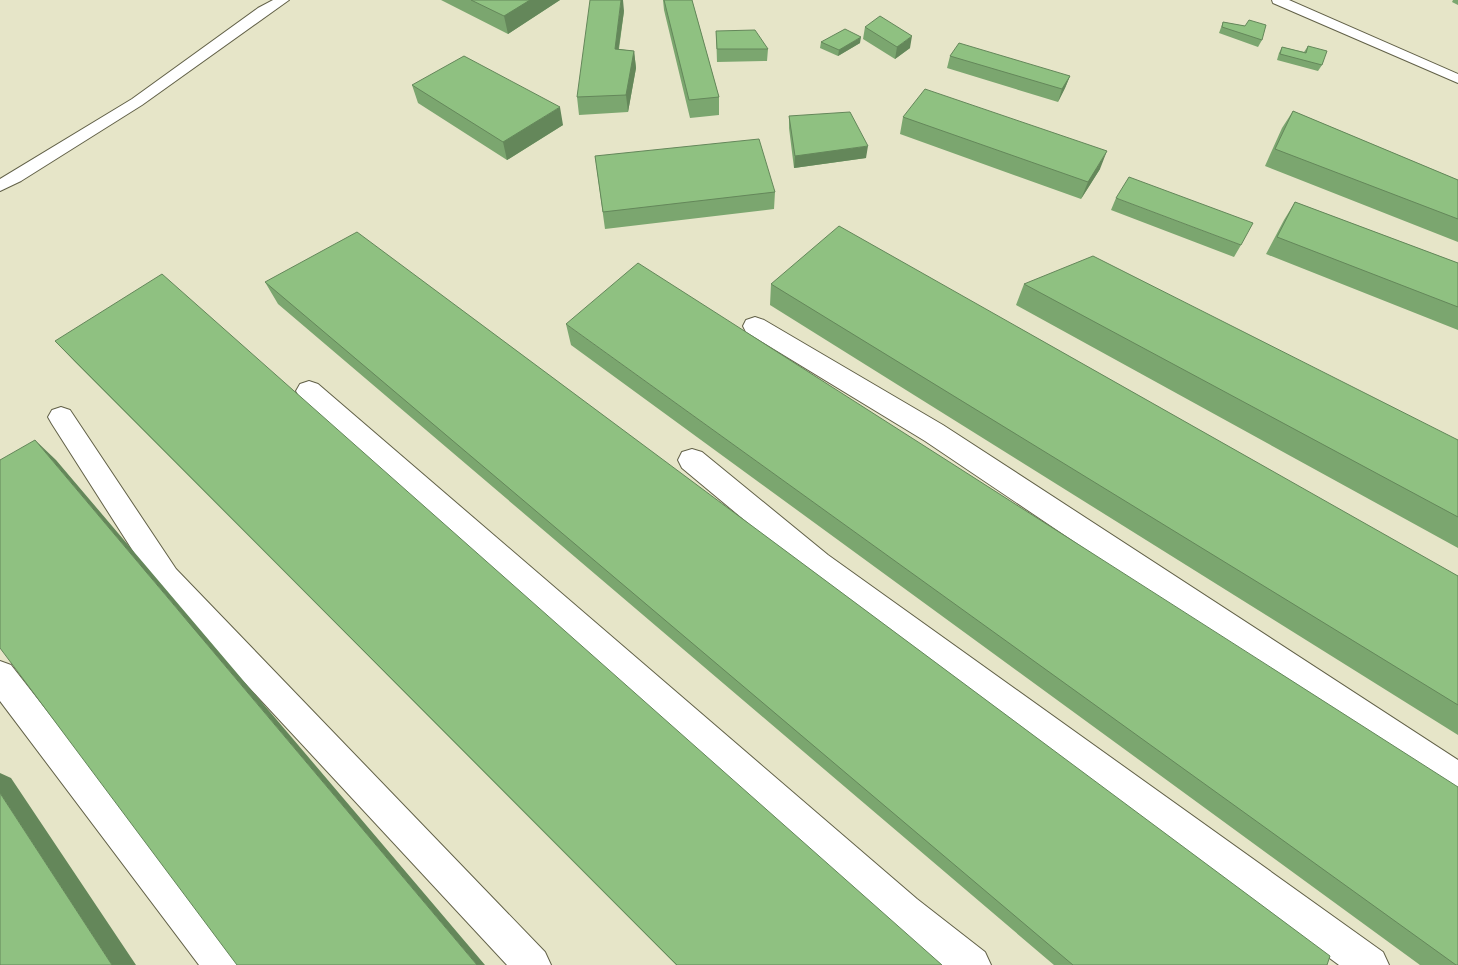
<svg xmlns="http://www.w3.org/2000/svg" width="1458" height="965" viewBox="0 0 1458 965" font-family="Rubik,sans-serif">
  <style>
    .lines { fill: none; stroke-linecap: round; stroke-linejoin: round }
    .lane-casing { stroke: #626148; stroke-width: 2 }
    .street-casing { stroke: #626148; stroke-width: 2 }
    .lane { fill: #fff; fill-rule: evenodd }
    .street { fill: #fff; fill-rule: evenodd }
    .wall { fill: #7ba66f }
    .shaded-wall { fill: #64875a }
    .building { fill: #8fc181; stroke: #64875a }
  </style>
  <rect width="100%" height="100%" fill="#e6e5c8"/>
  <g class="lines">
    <defs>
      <path id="lane" d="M273,0H289L142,105L21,181L0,191V179L132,99L258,8Z
        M1272,0H1289L1458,74V83L1273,3Z"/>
      <path id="street" d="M755,317L764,320L943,425L1458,760V797L1446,792L925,441L746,332L743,326L746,320Z
        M309,381L318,384L917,899L985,952L991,965H942L891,925L300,398L296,391L300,384Z
        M61,407L70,410L176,569L545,952L551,965H507L156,587L52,424L48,417L52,410Z
        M692,449L702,452L828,555L1383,952L1389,965H1339L808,573L682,468L678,460L682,452Z
        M0,661L11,665L235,952L241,965H199L0,701Z"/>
    </defs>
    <!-- lane casing -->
    <use href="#lane" class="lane-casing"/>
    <!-- street casing -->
    <use href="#street" class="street-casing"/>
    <!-- lane -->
    <use href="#lane" class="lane"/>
    <!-- street -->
    <use href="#street" class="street"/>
  </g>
  <!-- wall -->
  <path class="wall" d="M441,0H560L508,34Z
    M663,0H692L719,97V115L690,118L664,10Z
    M1453,0H1458V5L1452,2Z
    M624,11L619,49L634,51L636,68L628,112L579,115L577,97Z
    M1223,22L1245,26L1262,40L1258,47L1219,33Z
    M865,27L910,48L895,59L863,39Z
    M716,31L768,49L767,61L717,62Z
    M821,42L860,43L838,56L820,48Z
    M1308,46L1322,65L1318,71L1277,60L1279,53L1282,47L1304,52Z
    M950,56L1070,76L1065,88L1058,102L947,68Z
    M412,85L563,125L507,160L418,103Z
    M1293,111L1458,180V242L1265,166L1282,128Z
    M789,116L866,158L794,168L789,128Z
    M903,117L1100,169L1081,199L900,134Z
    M595,156L775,192L774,209L605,229Z
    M1116,198L1241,245L1234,257L1111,210Z
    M1295,202L1458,263V330L1266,254L1284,220Z
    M265,282L1327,965H1054L278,304Z
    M771,284L1458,576V735L770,305Z
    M1024,284L1458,440V548L1016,305Z
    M566,324L1458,965H1420L571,345Z
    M55,341L942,965H676L74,361Z"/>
  <!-- shaded-wall -->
  <path class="shaded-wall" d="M530,0H560L508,34L504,16Z
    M621,0H623L624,11L616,66L615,49Z
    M912,36L910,48L895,59L897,47Z
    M861,37L860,43L838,56L839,50Z
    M634,51L636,68L628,112L626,95Z
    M1070,76L1065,88L1058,102L1062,89Z
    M560,107L563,125L507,160L503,142Z
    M868,146L866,158L794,168L795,156Z
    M1107,151L1100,169L1081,199L1088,182Z
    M35,440L56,460L485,965H477Z
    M0,773L11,778L136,965H112L0,793Z"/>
  <!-- building -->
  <path class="building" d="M471,0H530L504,16Z
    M590,0H621L615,49L634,51L626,95L577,97Z
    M664,0H692L719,97L689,100Z
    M880,16L912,36L897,47L865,27Z
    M1249,20L1266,25L1262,40L1222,27L1223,22L1245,26Z
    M845,29L861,37L839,50L821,42Z
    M755,30L768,49H717L716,31Z
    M959,43L1070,76L1062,89L950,56Z
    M1308,46L1327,51L1322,65L1280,54L1282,47L1306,53Z
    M464,56L560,107L503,142L412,85Z
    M925,89L1107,151L1088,182L903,117Z
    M1293,111L1458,180V219L1275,149Z
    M850,112L868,146L795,156L789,116Z
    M759,139L775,192L603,212L595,156Z
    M1129,177L1253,223L1241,245L1116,198Z
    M1295,202L1458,263V307L1277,237Z
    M839,226L1458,576V705L771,284Z
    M357,232L1330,956L1327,965H1073L265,282Z
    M1093,256L1458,440V517L1024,284Z
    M638,263L1458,787V965H1456L566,324Z
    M162,274L942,965H677L55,341Z
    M35,440L477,965H237L0,648V460Z
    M0,793L112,965H0Z"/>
</svg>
